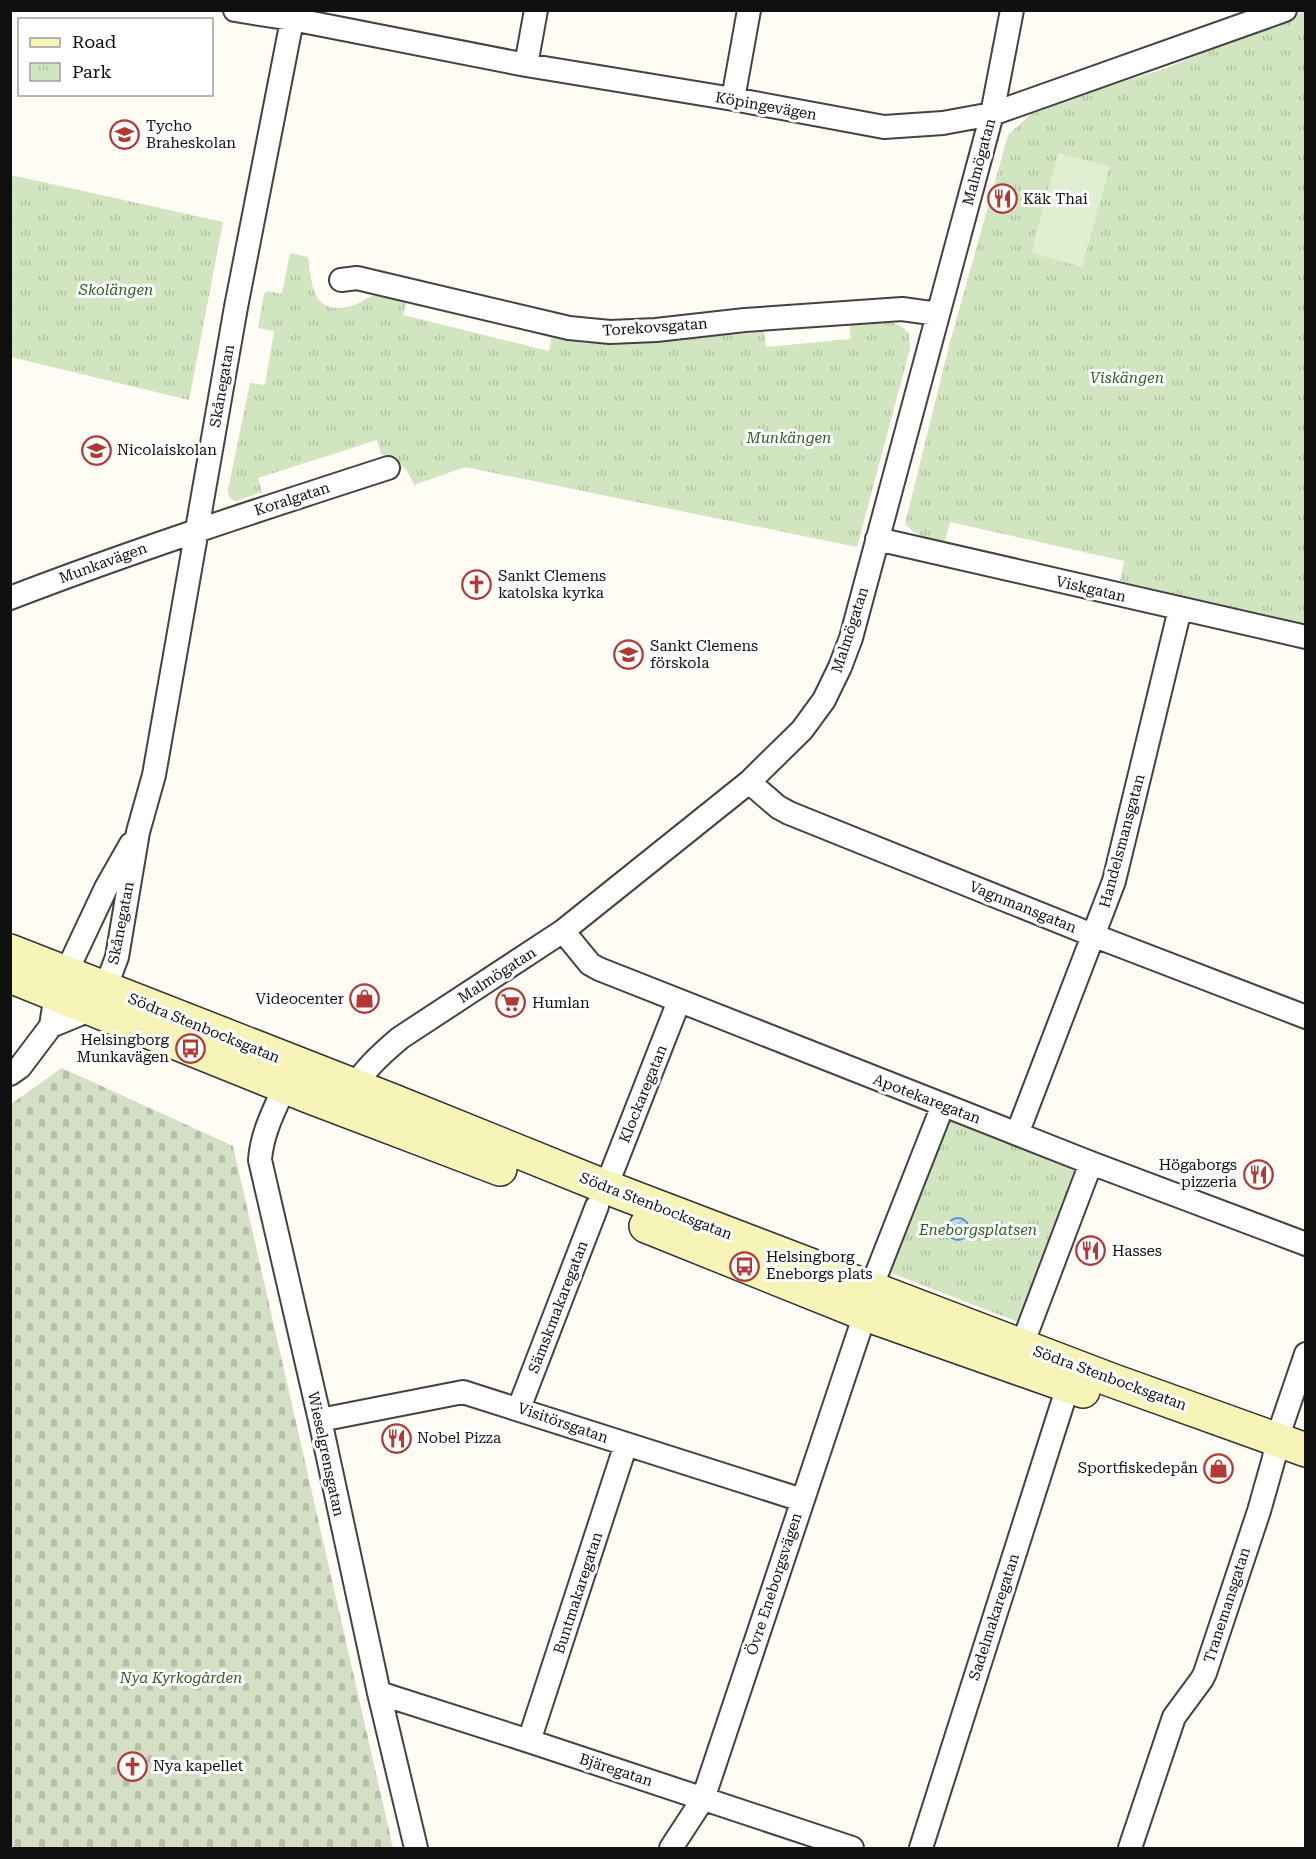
<svg xmlns="http://www.w3.org/2000/svg" width="1316" height="1859" viewBox="0 0 1316 1859" font-family="'Roboto Serif',serif">
  <style>
    .cemetery { fill: url(#cemetery-stones) }
    .park { fill: url(#park-tufts) }
    .pitch { fill: #e1eed1 }
    .water { fill: url(#water-waves); stroke: #4c89bf; stroke-width: 1.5 }
    .lines { fill: none; stroke-linecap: round; stroke-linejoin: round }
    .street-casing { stroke: #434343; stroke-width: 26 }
    .secondary-casing { stroke: #323232; stroke-width: 36 }
    .street { stroke: #fff; stroke-width: 22 }
    .secondary { stroke: #f6f4b6; stroke-width: 33 }
    .labels { text-anchor: middle; stroke-width: 6; stroke-linejoin: round; paint-order: stroke }
    .street-label { font-size: 15px; fill: #101010; stroke: #fff }
    .poi-label { font-size: 15px; fill: #101010; stroke: #fff; text-anchor: start }
    .park-label { font-size: 15px; font-style: italic; fill: #2e6126; stroke: #fff }
  </style>
  <defs>
    <pattern id="cemetery-stones" width="16" height="16" patternUnits="userSpaceOnUse" patternTransform="scale(1.5)"><rect width="16" height="16" fill="#d5dfc6"/><path d="M2 7V4a2 2 0 0 1 4 0v3zM10 15v-3a2 2 0 0 1 4 0v3z" fill="#b6bea9"/></pattern>
    <pattern id="park-tufts" width="24" height="20" patternUnits="userSpaceOnUse" patternTransform="scale(1.5)"><rect width="24" height="20" fill="#d1e5c0"/><path d="M3 7l-1-3M5 7V3M7 7l1-3M15 17l-1-3M17 17v-4M19 17l1-3" fill="none" stroke="#b2c3a4"/></pattern>
    <pattern id="water-waves" width="16" height="10" patternUnits="userSpaceOnUse" patternTransform="scale(1.5)"><rect width="16" height="10" fill="#bdd9f0"/><path d="M0 5q4-4 8 0t8 0" fill="none" stroke="#a1b9cd"/></pattern>
  </defs>
  <rect width="100%" height="100%" fill="#fefcf4"/>
  <!-- cemetery -->
  <path class="cemetery" d="M62,1068L233,1146L393,1848H11V1104Z"/>
  <!-- park -->
  <path class="park" d="M1305,11V625L1120,581L1124,561L950,522L945,541C928,538 917,537 905,524L949,346L1008,135L1031,114L1106,87L1164,69Z
    M11,175L223,222L189,400L11,357Z
    M290,253L308,257C312,287 313,318 354,305C365,301 373,293 385,293C392,293 400,298 407,300L403,315L549,351L552,336L585,343L622,344L764,332L766,347L851,339L849,323C871,321 893,316 909,333L910,349L857,547L465,467L414,485C406,465 400,463 381,454L377,440L258,478L262,492L236,501C230,499 228,496 228,490L250,383L265,385L274,331L258,328L264,294L267,291L282,294Z
    M946,1116L1078,1167L1018,1322L886,1271Z"/>
  <!-- pitch -->
  <path class="pitch" d="M1058,153L1110,166L1082,267L1031,253Z"/>
  <!-- water -->
  <path class="water" d="M947 1229a11 11 0 1 1 22 0a11 11 0 1 1-22 0Z"/>
  <g class="lines">
    <defs>
      <path id="street" d="M235,10L292,19L526,65L733,99L884,127L943,123L992,114L1285,10
        M526,65L536,10
        M733,99L749,10
        M341,280L357,278L569,328L610,332L656,330L745,320L902,309L938,314
        M877,539L1306,637
        M10,598C135,550 261,509 388,468
        M749,782L778,807L789,813L1095,936L1306,1017
        M563,931L590,964L599,969L1091,1163L1306,1244
        M51,1026L92,1009L105,989L117,957L138,832L154,775L236,307L294,10
        M10,1074L20,1067L51,1026L56,994L106,888L131,844
        M290,1075C278,1103 262,1130 260,1160L320,1420L379,1693L416,1848
        M348,1097C360,1073 380,1055 400,1038L563,931L749,782L802,730L824,700L840,667L851,638L992,114L1012,10
        M1017,1134L1114,881L1180,609
        M606,1187L679,1001
        M871,1288L943,1105
        M1017,1358L1091,1163
        M519,1408L597,1206
        M320,1420L463,1392L802,1500
        M379,1693L529,1741L852,1848
        M529,1741L626,1444
        M671,1848L703,1799L865,1314
        M921,1848L1068,1386
        M1130,1848L1174,1717L1202,1679L1205,1673L1259,1511L1274,1458L1277,1439L1306,1354"/>
      <path id="secondary" d="M10,951L391,1100L606,1187L1111,1380L1306,1450
        M10,976L308,1096L500,1169
        M646,1226L865,1314L1083,1391"/>
    </defs>
    <!-- street casing -->
    <use href="#street" class="street-casing"/>
    <!-- secondary casing -->
    <use href="#secondary" class="secondary-casing"/>
    <!-- street -->
    <use href="#street" class="street"/>
    <!-- secondary -->
    <use href="#secondary" class="secondary"/>
  </g>
  <!-- icons -->
  <defs>
    <symbol id="school-ring" viewBox="-11 -11 22 22"><circle r="9.5" fill="#fff" stroke="#b13a36" stroke-width="1.5"/><path d="M0-5L7-2L0 1L-7-2ZM-4 1L0 2.5L4 1V4Q0 6-4 4Z" fill="#b13a36"/></symbol>
    <symbol id="restaurant-ring" viewBox="-11 -11 22 22"><circle r="9.5" fill="#fff" stroke="#b13a36" stroke-width="1.5"/><path d="M-5-6h1v4h1v-4h1v4h1v-4h1v5L-1.5 .5V6h-2V.5L-5-1ZM5-6V6H3V1.5H1.5Q1.5-4 5-6Z" fill="#b13a36"/></symbol>
    <symbol id="church-ring" viewBox="-11 -11 22 22"><circle r="9.5" fill="#fff" stroke="#b13a36" stroke-width="1.5"/><path d="M-1.2-6h2.4v3.5h3.3v2.4h-3.3V6h-2.4V-.1h-3.3v-2.4h3.3Z" fill="#b13a36"/></symbol>
    <symbol id="shop-ring" viewBox="-11 -11 22 22"><circle r="9.5" fill="#fff" stroke="#b13a36" stroke-width="1.5"/><path d="M-5-2.5h2.3a2.7 3.5 0 0 1 5.4 0H5L5.5 6h-11ZM-1.5-2.5h3a1.5 2.3 0 0 0-3 0Z" fill="#b13a36"/></symbol>
    <symbol id="supermarket-ring" viewBox="-11 -11 22 22"><circle r="9.5" fill="#fff" stroke="#b13a36" stroke-width="1.5"/><path d="M-6-5.5h2.5l.6 2H6L4.5 2H-2.5L-4.4-4H-6ZM-1.5 3.2a1.3 1.3 0 1 0 .1 0ZM3 3.2a1.3 1.3 0 1 0 .1 0Z" fill="#b13a36"/></symbol>
    <symbol id="bus-ring" viewBox="-11 -11 22 22"><circle r="9.5" fill="#fff" stroke="#b13a36" stroke-width="1.5"/><path d="M-5-6H5V4H4V6H2V4H-2V6H-4V4H-5ZM-3.5-4V0h7V-4ZM-3.5 1.2v1.5H-2V1.2ZM2 1.2v1.5H3.5V1.2Z" fill="#b13a36"/></symbol>
  </defs>
  <g fill-rule="evenodd">
    <use href="#school-ring" x="108" y="118" width="33" height="33"/>
    <use href="#restaurant-ring" x="986" y="182" width="33" height="33"/>
    <use href="#school-ring" x="80" y="434" width="33" height="33"/>
    <use href="#church-ring" x="460" y="568" width="33" height="33"/>
    <use href="#school-ring" x="612" y="638" width="33" height="33"/>
    <use href="#shop-ring" x="348" y="982" width="33" height="33"/>
    <use href="#supermarket-ring" x="494" y="986" width="33" height="33"/>
    <use href="#bus-ring" x="174" y="1032" width="33" height="33"/>
    <use href="#restaurant-ring" x="1242" y="1158" width="33" height="33"/>
    <use href="#restaurant-ring" x="1074" y="1234" width="33" height="33"/>
    <use href="#bus-ring" x="728" y="1250" width="33" height="33"/>
    <use href="#restaurant-ring" x="380" y="1422" width="33" height="33"/>
    <use href="#shop-ring" x="1202" y="1452" width="33" height="33"/>
    <use href="#church-ring" x="116" y="1750" width="33" height="33"/>
  </g>
  <g class="labels">
    <!-- street labels -->
    <g class="street-label">
      <text transform="translate(766 106) rotate(10)" y="5">Köpingevägen</text>
      <text transform="translate(979 162) rotate(-75)" y="5">Malmögatan</text>
      <text transform="translate(655 327) rotate(-4)" y="5">Torekovsgatan</text>
      <text transform="translate(222 386) rotate(-80)" y="5">Skånegatan</text>
      <text transform="translate(292 499) rotate(-18)" y="5">Koralgatan</text>
      <text transform="translate(103 563) rotate(-20)" y="5">Munkavägen</text>
      <text transform="translate(1091 589) rotate(13)" y="5">Viskgatan</text>
      <text transform="translate(850 630) rotate(-72)" y="5">Malmögatan</text>
      <text transform="translate(1122 841) rotate(-75)" y="5">Handelsmansgatan</text>
      <text transform="translate(1023 907) rotate(22)" y="5">Vagnmansgatan</text>
      <text transform="translate(121 923) rotate(-79)" y="5">Skånegatan</text>
      <text transform="translate(497 975) rotate(-33)" y="5">Malmögatan</text>
      <text transform="translate(204 1028) rotate(22)" y="5">Södra Stenbocksgatan</text>
      <text transform="translate(643 1094) rotate(-68)" y="5">Klockaregatan</text>
      <text transform="translate(927 1099) rotate(21)" y="5">Apotekaregatan</text>
      <text transform="translate(656 1206) rotate(21)" y="5">Södra Stenbocksgatan</text>
      <text transform="translate(558 1307) rotate(-69)" y="5">Sämskmakaregatan</text>
      <text transform="translate(1110 1378) rotate(20)" y="5">Södra Stenbocksgatan</text>
      <text transform="translate(563 1423) rotate(19)" y="5">Visitörsgatan</text>
      <text transform="translate(326 1454) rotate(78)" y="5">Wieselgrensgatan</text>
      <text transform="translate(774 1584) rotate(-72)" y="5">Övre Eneborgsvägen</text>
      <text transform="translate(578 1593) rotate(-72)" y="5">Buntmakaregatan</text>
      <text transform="translate(1227 1605) rotate(-72)" y="5">Tranemansgatan</text>
      <text transform="translate(994 1617) rotate(-72)" y="5">Sadelmakaregatan</text>
      <text transform="translate(616 1770) rotate(18)" y="5">Bjäregatan</text>
    </g>
    <!-- poi labels -->
    <g class="poi-label">
      <text x="146" y="131">Tycho<tspan x="146" dy="17">Braheskolan</tspan></text>
      <text x="1023" y="204">Käk Thai</text>
      <text x="117" y="455">Nicolaiskolan</text>
      <text x="498" y="581">Sankt Clemens<tspan x="498" dy="17">katolska kyrka</tspan></text>
      <text x="650" y="651">Sankt Clemens<tspan x="650" dy="17">förskola</tspan></text>
      <text x="344" y="1004" text-anchor="end">Videocenter</text>
      <text x="532" y="1008">Humlan</text>
      <text x="169" y="1045" text-anchor="end">Helsingborg<tspan x="169" dy="17">Munkavägen</tspan></text>
      <text x="1237" y="1170" text-anchor="end">Högaborgs<tspan x="1237" dy="17">pizzeria</tspan></text>
      <text x="1112" y="1256">Hasses</text>
      <text x="766" y="1262">Helsingborg<tspan x="766" dy="17">Eneborgs plats</tspan></text>
      <text x="417" y="1443">Nobel Pizza</text>
      <text x="1198" y="1473" text-anchor="end">Sportfiskedepån</text>
      <text x="153" y="1771">Nya kapellet</text>
    </g>
    <!-- park labels -->
    <g class="park-label">
      <text x="116" y="295">Skolängen</text>
      <text x="1127" y="383">Viskängen</text>
      <text x="789" y="443">Munkängen</text>
      <text x="978" y="1235">Eneborgsplatsen</text>
      <text x="181" y="1683">Nya Kyrkogården</text>
    </g>
  </g>
  <!-- border -->
  <rect width="1316" height="1859" fill="none" stroke="#101010" stroke-width="24"/>
  <!-- legend -->
  <rect x="18" y="18" width="195" height="78" fill="#ffffff" stroke="#9f9f9f" stroke-width="1.5"/>
  <rect x="30" y="38" width="30" height="9" fill="#f6f4b6" stroke="#9f9f9f" stroke-width="1.5"/>
  <text x="72" y="48" font-size="18" fill="#101010">Road</text>
  <rect x="30" y="63" width="30" height="18" fill="url(#park-tufts)" stroke="#9f9f9f" stroke-width="1.5"/>
  <text x="72" y="78" font-size="18" fill="#101010">Park</text>
</svg>
